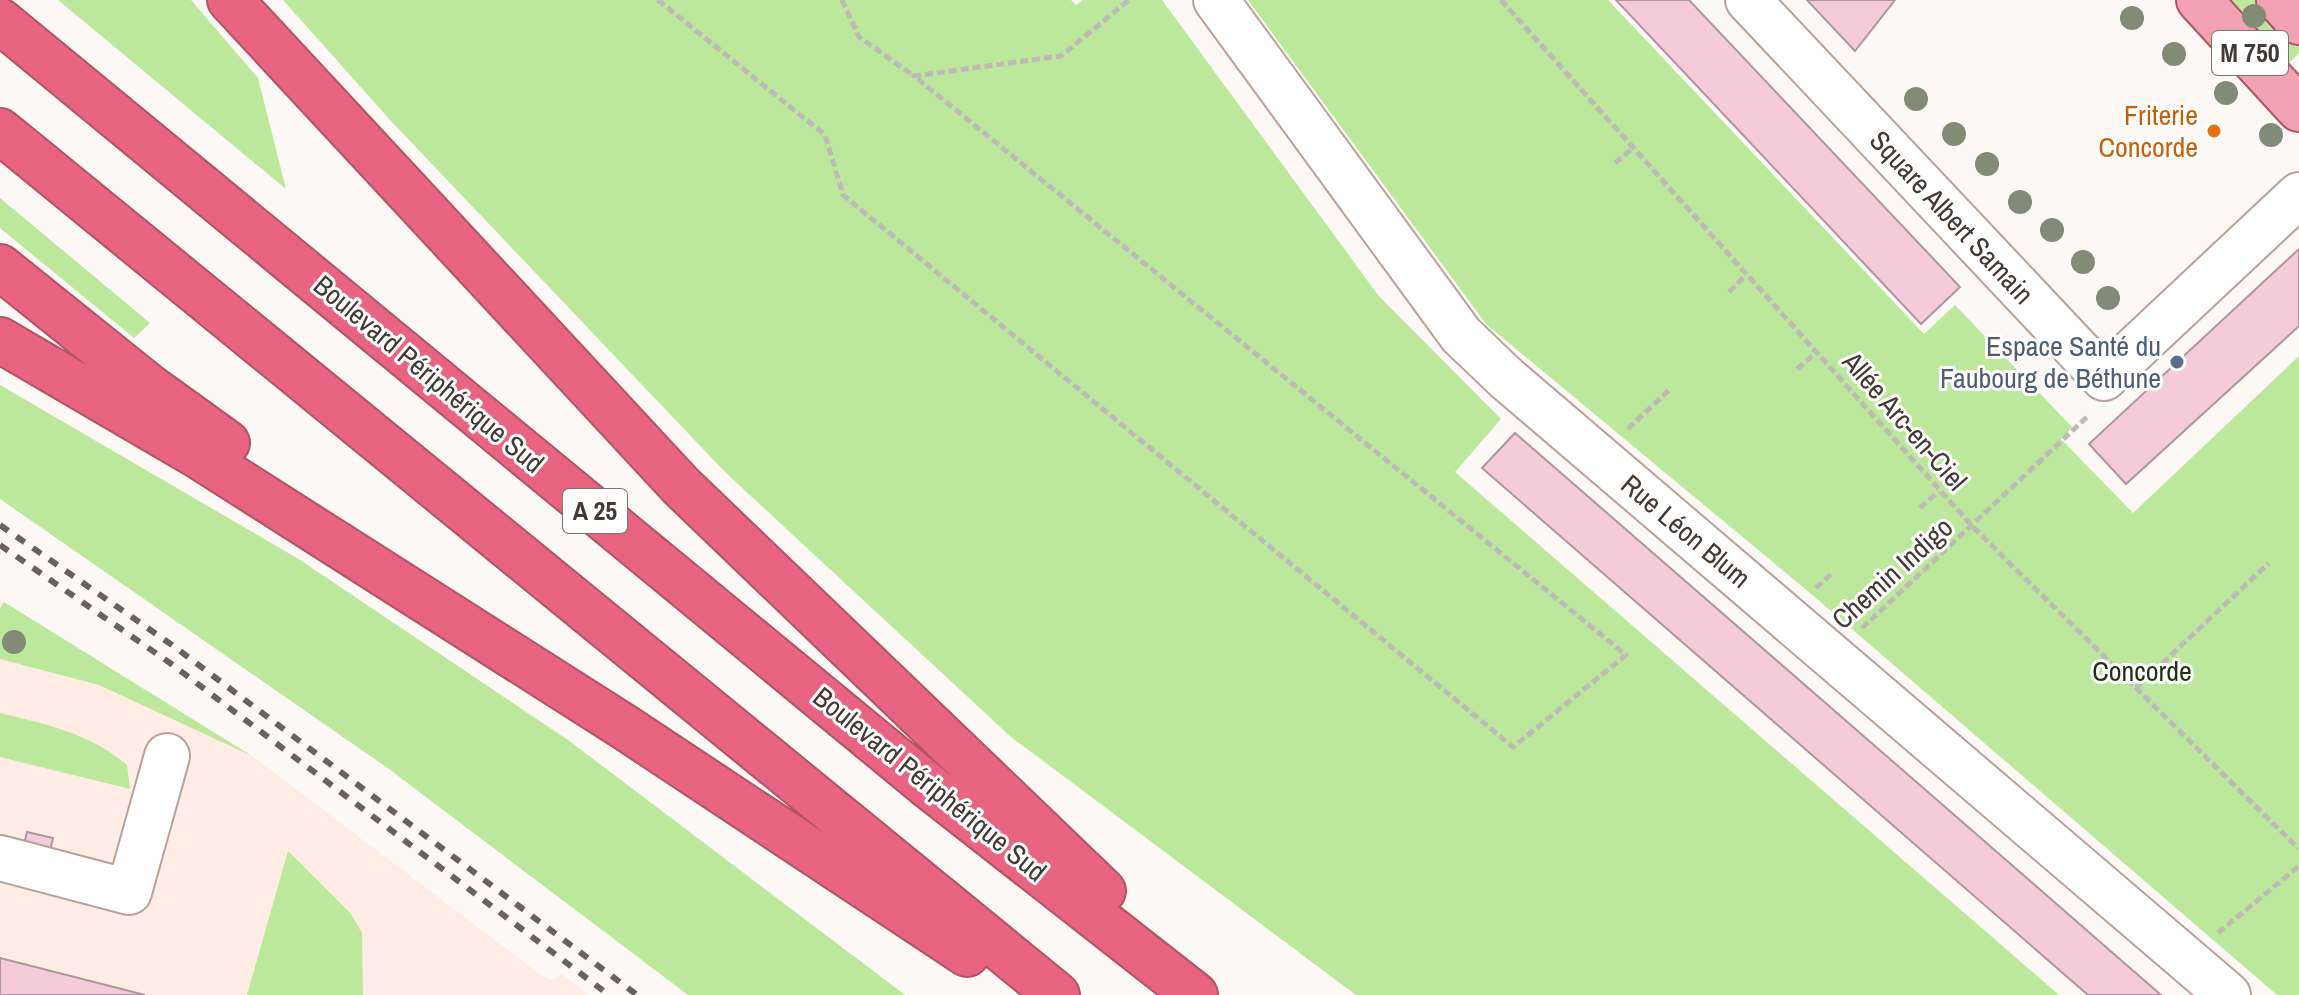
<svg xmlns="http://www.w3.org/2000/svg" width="2299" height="995" viewBox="0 0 2299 995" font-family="'Archivo Narrow',sans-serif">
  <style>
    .built { fill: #ffece4 }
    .green { fill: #bce89c }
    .building { fill: #f5cbda; stroke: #ad969f; stroke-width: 2 }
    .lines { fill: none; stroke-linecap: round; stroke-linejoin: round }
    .minor-casing { stroke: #b8a299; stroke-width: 48 }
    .major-casing { stroke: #af5566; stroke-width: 48 }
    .highway-casing { stroke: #af5566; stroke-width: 48 }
    .path { stroke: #bfb9b7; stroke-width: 5; stroke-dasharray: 8 4; stroke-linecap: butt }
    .minor { stroke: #fff; stroke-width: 44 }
    .major { stroke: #f2a2b3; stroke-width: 44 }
    .highway { stroke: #e96480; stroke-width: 44 }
    .rail { stroke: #69615d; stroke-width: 6; stroke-dasharray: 10 10; stroke-linecap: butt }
    .tree { fill: #828b75 }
    .food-dot { fill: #e8710a; stroke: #fff; stroke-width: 3 }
    .service-dot { fill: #5c6f8a; stroke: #fff; stroke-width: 3 }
    .labels { text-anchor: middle; stroke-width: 6; stroke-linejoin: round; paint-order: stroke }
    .shield { fill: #fff; stroke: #7b7472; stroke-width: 2 }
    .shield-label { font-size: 26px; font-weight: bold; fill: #423935 }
    .food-label { font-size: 28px; fill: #c56008; stroke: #fff; text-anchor: end }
    .street-label { font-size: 28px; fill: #423935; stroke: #fff }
    .service-label { font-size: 28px; fill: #4e5e75; stroke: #fff; text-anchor: end }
    .park-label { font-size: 28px; fill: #1e310c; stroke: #fff }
  </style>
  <rect width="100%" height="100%" fill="#fcf8f6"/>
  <!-- built -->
  <path class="built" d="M0,600L252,756L541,975L551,980L562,974L589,995H0Z"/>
  <!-- green -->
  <path class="green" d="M58,0H191L258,78L286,189Z
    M283,0H1071L1076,5L1083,0H1162L1378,295L1501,419L1455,472L2059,995H1356L1011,737L725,472L391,121Z
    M1248,0H1608L1924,334L1955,305L2072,427L2061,439L2133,513L2299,356V995H2277L1810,593L1486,324Z
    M2214,0H2264L2299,37V53L2281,71Z
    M0,198L150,323L134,338L0,228Z
    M0,385L297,558L568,740L905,995H688L389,769L0,499Z
    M4,602L252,756L99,685L0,659V609Z
    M0,713C46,724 91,734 127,765L130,789L0,757Z
    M288,851L351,914L362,933L363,995H247Z"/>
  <!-- building -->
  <path class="building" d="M1616,0H1689L1960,287L1921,324Z
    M1807,0H1895L1855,51Z
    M2299,249V326L2126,484L2089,444Z
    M1515,433L2021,873L2161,995H2088L1482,468Z
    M27,832L53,838L48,859L22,852Z
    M0,958L145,995H0Z"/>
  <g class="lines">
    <defs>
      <path id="minor" d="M1216,0L1461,335L1506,378L2228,995
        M1748,0L2104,378L2299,195
        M0,858L129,892L167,756"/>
      <path id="major" d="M2199,0L2299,109
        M2279,0L2299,22"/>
      <path id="highway" d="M230,0L681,486L1103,891
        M0,21L926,784L1195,995
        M0,131L1057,995
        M0,267L148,386L227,443
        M0,340L197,455L626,728L967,954"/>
    </defs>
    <!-- minor casing -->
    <use href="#minor" class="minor-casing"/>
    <!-- major casing -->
    <use href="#major" class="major-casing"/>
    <!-- highway casing -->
    <use href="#highway" class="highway-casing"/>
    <!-- path -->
    <path class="path" d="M658,0L825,135L843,195L1513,747L1626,655L914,76L1061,56L1129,0
      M842,0L859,37L914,76
      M1501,0L1973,527L2299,849
      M1615,163L1633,148
      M1729,292L1746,275
      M1797,369L1818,351
      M1628,429L1669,390
      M1920,508L1939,491
      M1816,588L1831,574
      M1862,628L2088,416
      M2136,688L2269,563
      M2218,933L2299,866"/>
    <!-- minor -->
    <use href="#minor" class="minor"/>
    <!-- major -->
    <use href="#major" class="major"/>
    <!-- highway -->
    <use href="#highway" class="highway"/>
    <!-- rail -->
    <path class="rail" d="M0,525L172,645L637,995
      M0,545L170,663L609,995"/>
  </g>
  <!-- trees -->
  <g class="tree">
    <circle cx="2254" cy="16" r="12"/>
    <circle cx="2132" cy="18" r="12"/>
    <circle cx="2174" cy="54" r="12"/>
    <circle cx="2226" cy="93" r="12"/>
    <circle cx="1916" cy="99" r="12"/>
    <circle cx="1954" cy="134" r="12"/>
    <circle cx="2271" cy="135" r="12"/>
    <circle cx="1987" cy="164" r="12"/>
    <circle cx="2020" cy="202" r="12"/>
    <circle cx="2052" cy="230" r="12"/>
    <circle cx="2083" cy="262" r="12"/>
    <circle cx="2108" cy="298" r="12"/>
    <circle cx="14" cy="642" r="12"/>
  </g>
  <!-- markers -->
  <circle class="food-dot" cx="2214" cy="131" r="8"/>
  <circle class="service-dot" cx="2177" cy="362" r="8"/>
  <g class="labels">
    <!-- shield labels -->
    <g class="shield">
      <rect x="2212" y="31" width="76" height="44" rx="6"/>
      <rect x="563" y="489" width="64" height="44" rx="6"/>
    </g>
    <g class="shield-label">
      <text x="2250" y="62">M 750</text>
      <text x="595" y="520">A 25</text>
    </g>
    <!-- food labels -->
    <g class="food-label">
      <text x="2198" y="125">Friterie<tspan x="2198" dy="32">Concorde</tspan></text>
    </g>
    <!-- street labels -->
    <g class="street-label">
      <text transform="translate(1952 217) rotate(47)" y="10">Square Albert Samain</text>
      <text transform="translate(429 374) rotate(40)" y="10">Boulevard Périphérique Sud</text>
      <text transform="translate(1905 421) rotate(49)" y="10">Allée Arc-en-Ciel</text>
      <text transform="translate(1686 531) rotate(40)" y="10">Rue Léon Blum</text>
      <text transform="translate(1892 573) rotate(-42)" y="10">Chemin Indigo</text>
      <text transform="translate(930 784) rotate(39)" y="10">Boulevard Périphérique Sud</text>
    </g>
    <!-- service labels -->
    <g class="service-label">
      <text x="2161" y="356">Espace Santé du<tspan x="2161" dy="32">Faubourg de Béthune</tspan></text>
    </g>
    <!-- park labels -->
    <g class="park-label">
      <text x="2142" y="681">Concorde</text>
    </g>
  </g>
</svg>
